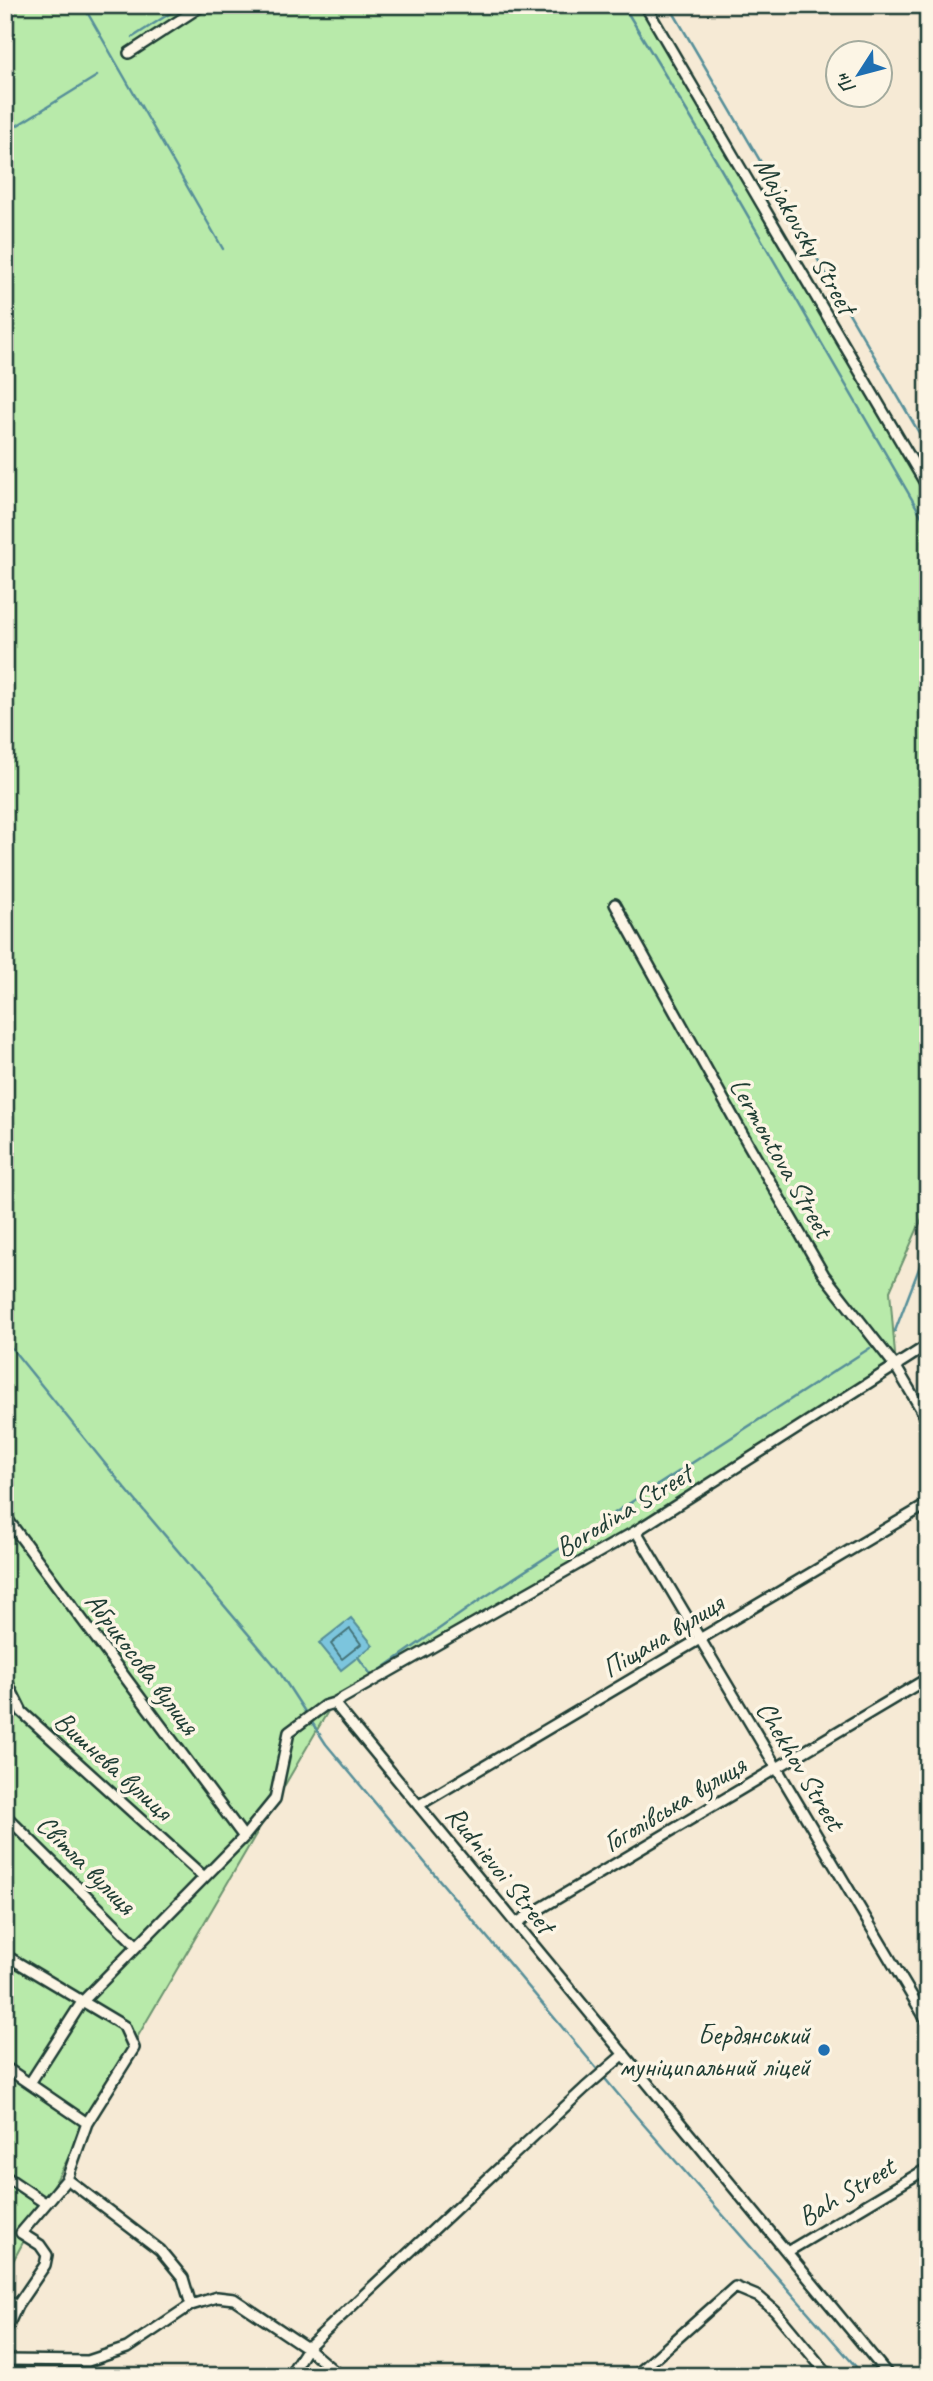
<svg xmlns="http://www.w3.org/2000/svg" width="933" height="2381" viewBox="0 0 933 2381" font-family="Caveat,sans-serif">
  <style>
    .green { fill: #b8eaaa; stroke: #6c946f; stroke-width: 2 }
    .water { fill: #7cc5dd; stroke: #578f99; stroke-width: 2 }
    .lines { fill: none; stroke-linecap: round; stroke-linejoin: round }
    .shore { stroke: #447378; stroke-width: 2 }
    .stream { stroke: #578f99; stroke-width: 2.5 }
    .minor-casing { stroke: #1f3d34; stroke-width: 14 }
    .minor { stroke: #fcf5e5; stroke-width: 9 }
    .poi-dot { fill: #1f6fb2; stroke: #fcf5e5; stroke-width: 2.5 }
    .labels { text-anchor: middle; stroke-width: 7; stroke-linejoin: round; paint-order: stroke }
    .street-label { font-size: 28px; fill: #1f3d34; stroke: #fcf5e5 }
    .poi-label { font-size: 28px; fill: #1f3d34; stroke: #fcf5e5; text-anchor: end }
  </style>
  <rect width="100%" height="100%" fill="#f6ead5"/>
  <filter id="ink" filterUnits="userSpaceOnUse"><feTurbulence type="fractalNoise" baseFrequency=".0143" numOctaves="2"/><feDisplacementMap in="SourceGraphic" scale="14" xChannelSelector="R" yChannelSelector="G"/><feConvolveMatrix kernelMatrix="1 2 1 2 8 2 1 2 1" color-interpolation-filters="sRGB"/></filter>
  <g filter="url(#ink)">
    <!-- green -->
    <path class="green" d="M5,5H639L928,491V1205L890,1291L896,1367L636,1531L334,1701L87,2123L5,2276Z"/>
    <!-- water -->
    <path class="water" d="M351,1618L373,1645L341,1670L319,1643Z"/>
    <g class="lines">
      <!-- shore -->
      <path class="shore" d="M350,1629L361,1644L342,1659L331,1644Z"/>
      <!-- stream -->
      <path class="stream" d="M83,5L223,249
        M623,5L700,133L928,527
        M669,5L928,448
        M133,37L183,5
        M5,133L97,76
        M895,1331L928,1245
        M5,1340L119,1481L276,1667L326,1744L637,2117L864,2376
        M358,1657L372,1676L483,1598L870,1348"/>
      <defs>
        <path id="minor" d="M645,5L928,488
          M129,53L203,5
          M615,904L747,1142L824,1275L896,1367L928,1421
          M5,1516L244,1837
          M636,1531L928,2023
          M5,1678L22,1712L204,1877
          M334,1703L636,1531L928,1345
          M419,1805L928,1504
          M5,1815L137,1946
          M516,1923L928,1678
          M5,1955L124,2026L134,2048L87,2123L67,2179L21,2233L40,2245L47,2255L45,2265L17,2306L5,2332
          M5,2067L87,2123
          M30,2083L82,2002L244,1837L275,1799L289,1732L324,1706L334,1703L889,2376
          M5,2176L45,2203
          M787,2252L928,2168
          M5,2299L17,2306
          M191,2305L217,2297L234,2299L307,2348L340,2376
          M5,2360L88,2361L127,2348L191,2305L183,2278L160,2250L67,2179
          M289,2376L307,2348L585,2088L624,2054
          M635,2376L735,2287L759,2297L775,2311L829,2376"/>
      </defs>
      <!-- minor casing -->
      <use href="#minor" class="minor-casing"/>
      <!-- minor -->
      <use href="#minor" class="minor"/>
    </g>
  </g>
  <!-- markers -->
  <circle class="poi-dot" cx="824" cy="2050" r="7"/>
  <g class="labels">
    <!-- street labels -->
    <g class="street-label">
      <text transform="translate(806 235) rotate(60)" y="10">Majakovsky Street</text>
      <text transform="translate(782 1157) rotate(60)" y="10">Lermontova Street</text>
      <text transform="translate(623 1510) rotate(-31)" y="10">Borodina Street</text>
      <text transform="translate(662 1635) rotate(-31)" y="10">Піщана вулиця</text>
      <text transform="translate(143 1663) rotate(53)" y="10">Абрикосова вулиця</text>
      <text transform="translate(114 1765) rotate(42)" y="10">Вишнева вулиця</text>
      <text transform="translate(801 1765) rotate(59)" y="10">Chekhov Street</text>
      <text transform="translate(674 1803) rotate(-31)" y="10">Гоголівська вулиця</text>
      <text transform="translate(87 1864) rotate(45)" y="10">Світла вулиця</text>
      <text transform="translate(501 1869) rotate(51)" y="10">Rudnievoi Street</text>
      <text transform="translate(846 2191) rotate(-31)" y="10">Bah Street</text>
    </g>
    <!-- poi labels -->
    <g class="poi-label">
      <text x="810" y="2044">Бердянський<tspan x="810" dy="32">муніципальний ліцей</tspan></text>
    </g>
  </g>
  <!-- margin -->
  <rect width="933" height="2381" fill="none" stroke="#fcf5e5" stroke-width="28"/>
  <rect x="14" y="14" width="905" height="2353" fill="none" stroke="#1f3d34" stroke-width="2.5" filter="url(#ink)"/>
  <!-- north arrow -->
  <g transform="translate(859 74) rotate(234)"><circle r="33" fill="#fcf5e5" stroke="#a4ab9e" stroke-width="2"/>
  <path d="M0-5L12 26L0 18L-12 26Z" fill="#1f6fb2"/>
  <text y="-10" font-size="19" font-weight="bold" text-anchor="middle" fill="#1f3d34">Пн</text>
  </g>
</svg>
